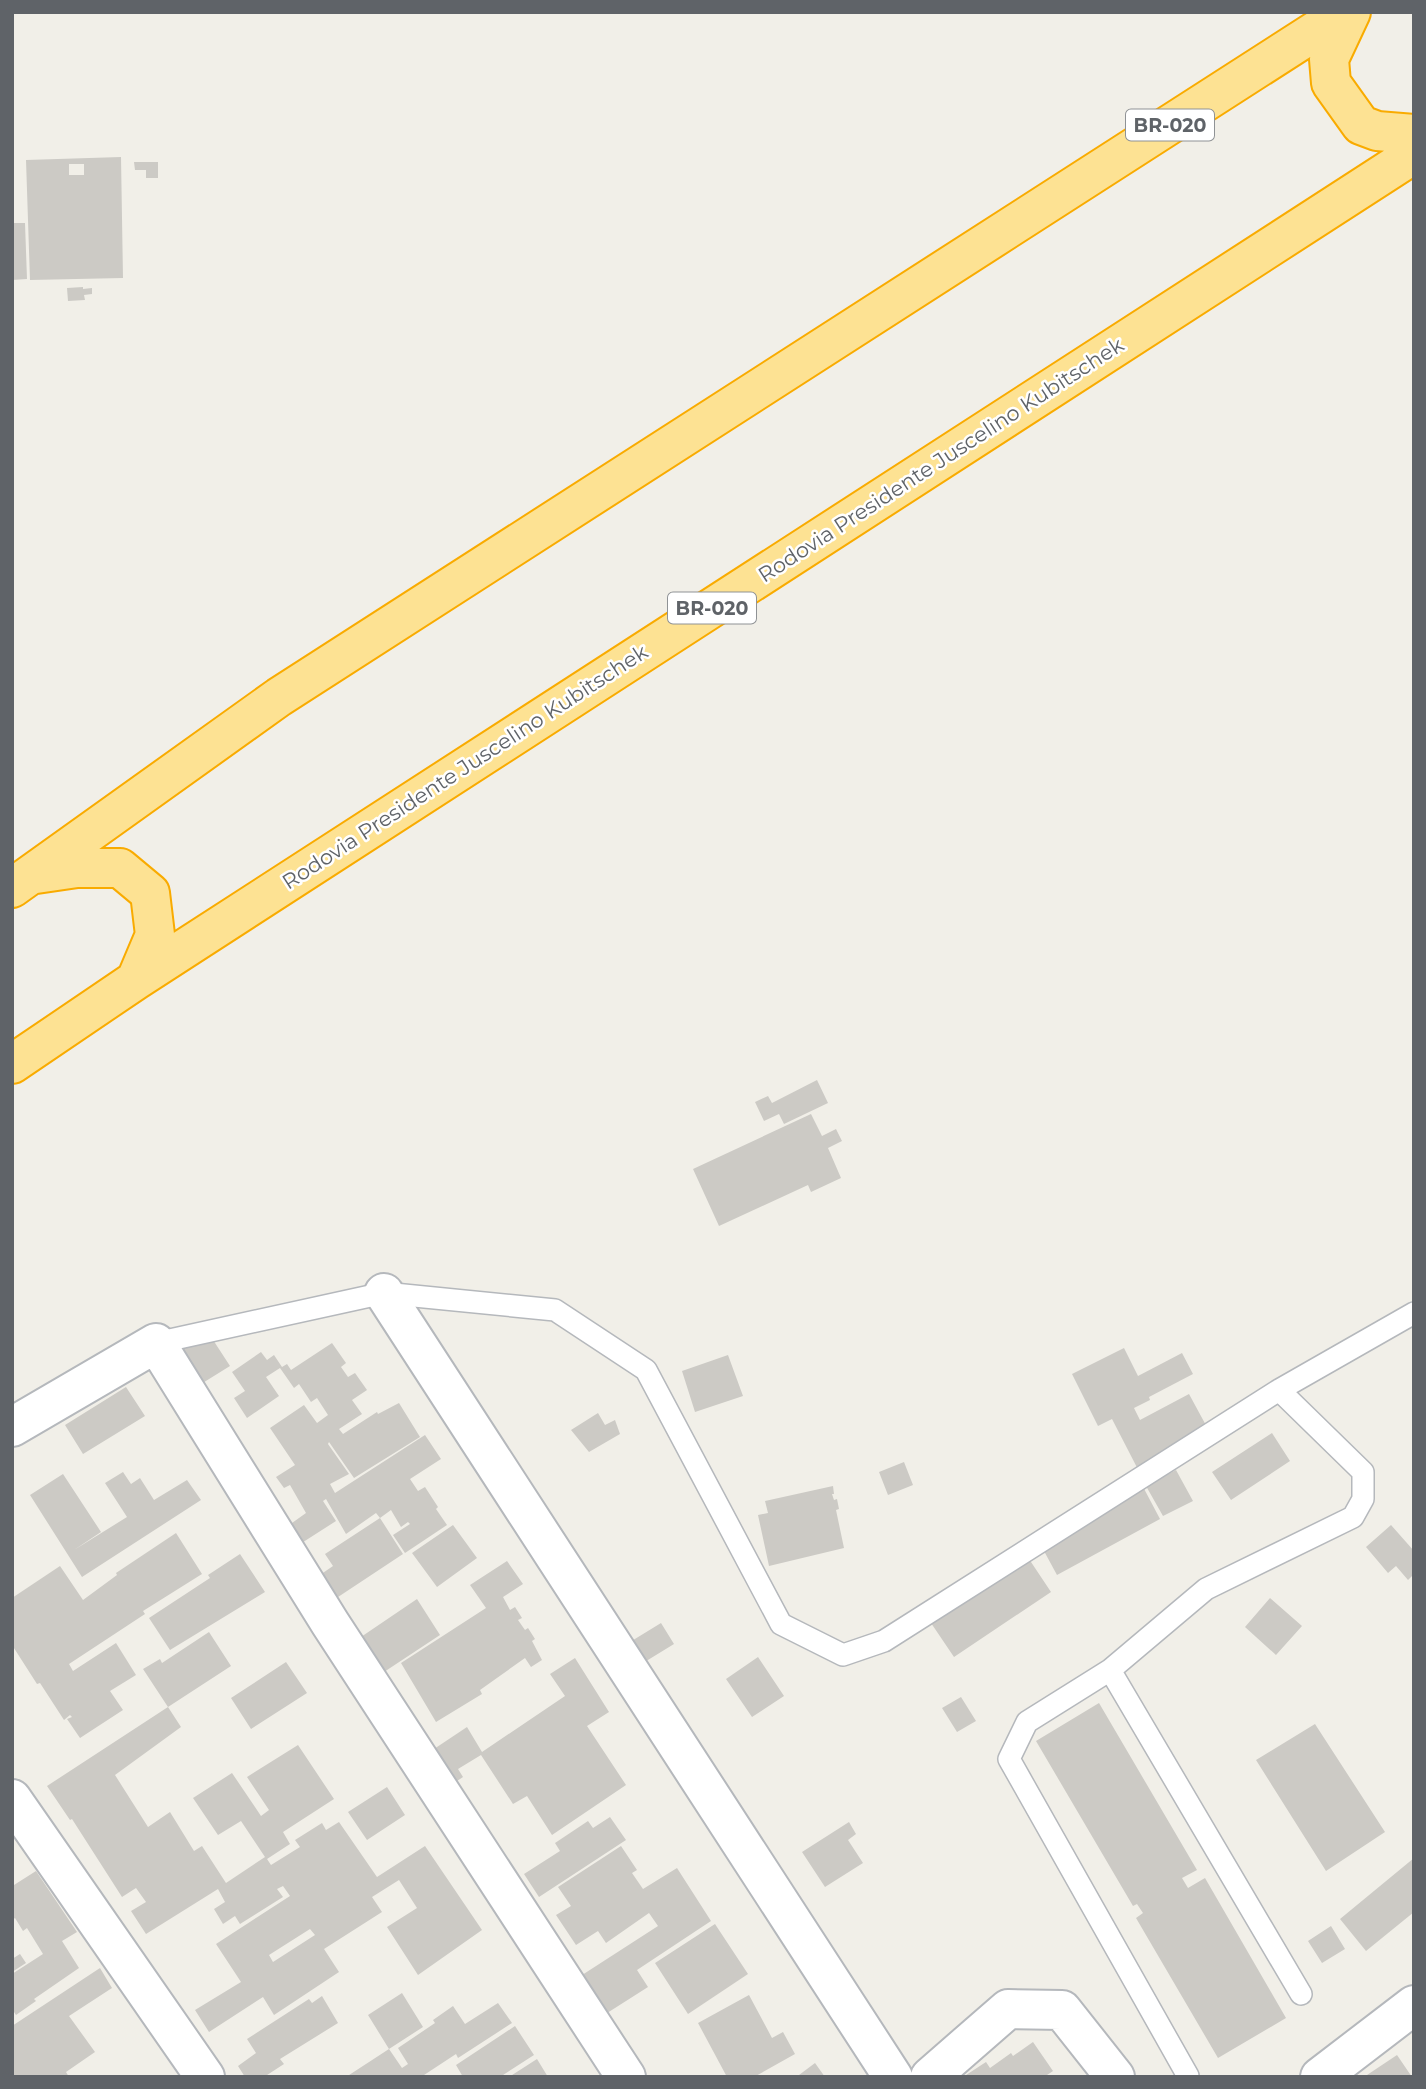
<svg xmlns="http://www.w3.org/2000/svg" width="1426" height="2089" viewBox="0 0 1426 2089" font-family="Montserrat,sans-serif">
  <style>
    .building { fill: #cccac5; fill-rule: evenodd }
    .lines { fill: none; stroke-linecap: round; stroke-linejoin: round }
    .lane-casing { stroke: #b5b8bc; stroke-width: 24 }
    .street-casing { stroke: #b5b8bc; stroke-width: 42 }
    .highway-casing { stroke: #f9ab00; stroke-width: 42 }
    .lane { stroke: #fff; stroke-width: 21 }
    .street { stroke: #fff; stroke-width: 38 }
    .highway { stroke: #fde293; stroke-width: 38 }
    .labels { text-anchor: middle; stroke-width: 5; stroke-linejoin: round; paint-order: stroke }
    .shield { fill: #fff; stroke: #8f9295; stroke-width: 2 }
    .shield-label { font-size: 19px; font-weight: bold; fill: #5f6368 }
    .street-label { font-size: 21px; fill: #5f6368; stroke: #fff }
  </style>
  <rect width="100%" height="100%" fill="#f1efe8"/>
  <!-- building -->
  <path class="building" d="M121,157L123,278L30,280L26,160ZM69,164H84V175H69Z
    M134,162H158V178H146V170H135Z
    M12,223H25L27,279L12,280Z
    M83,287V289L92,288V294L84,295L85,300L68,301L67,288Z
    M817,1080L828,1103L784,1124L779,1114L764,1121L755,1102L768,1096L772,1103Z
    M811,1114L822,1136L836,1129L842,1141L828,1148L841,1178L811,1192L808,1185L719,1226L693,1169Z
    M204,1326L230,1366L193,1389L166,1350Z
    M332,1343L346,1363L341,1367L348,1377L355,1373L367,1390L352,1400L362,1414L339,1429L343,1434L377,1412L378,1414L399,1403L420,1437L354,1478L329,1442L328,1444L349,1474L330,1484L335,1493L425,1435L441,1459L410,1479L418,1491L425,1487L438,1507L436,1509L447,1525L405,1553L393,1535L410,1524L408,1522L401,1527L391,1510L380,1518L376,1513L346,1534L326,1499L323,1501L336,1521L297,1546L285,1528L306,1513L290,1485L284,1488L276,1477L295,1465L270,1428L304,1405L317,1423L328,1415L317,1398L311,1402L299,1384L294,1388L280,1368L266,1377L279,1396L247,1418L234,1398L245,1391L232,1372L261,1352L267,1360L274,1355L282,1367L287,1364L291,1370Z
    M1124,1348L1138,1376L1182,1353L1193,1374L1149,1397L1150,1400L1134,1408L1140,1420L1189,1394L1208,1429L1145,1483L1112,1419L1098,1426L1072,1374Z
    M728,1355L743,1396L695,1412L682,1371Z
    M126,1387L145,1416L83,1454L65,1425Z
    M598,1413L605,1425L615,1420L620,1434L589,1452L571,1430Z
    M1272,1433L1290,1461L1231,1500L1212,1472Z
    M904,1462L913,1485L888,1495L879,1472Z
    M1176,1470L1193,1501L1163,1516L1146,1486Z
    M123,1472L131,1484L140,1478L154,1500L187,1480L201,1500L82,1577L30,1495L63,1474L101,1532L74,1550L127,1517L105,1483Z
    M1141,1483L1160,1519L1057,1575L1038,1540Z
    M833,1486L834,1494H832L834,1500L837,1499L839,1509L836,1510L844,1548L769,1566L758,1515L768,1513L765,1501Z
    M380,1518L403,1554L332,1601L317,1577L333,1566L325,1554Z
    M453,1525L477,1558L437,1587L412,1553Z
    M1391,1525L1414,1551V1574L1408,1580L1396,1566L1388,1573L1366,1547Z
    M176,1533L202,1574L143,1611L145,1614L69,1664L73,1671L116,1643L136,1675L110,1691L123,1710L80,1738L67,1719L72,1717L70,1715L64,1720L40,1683L37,1684L12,1645V1598L60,1566L83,1600L117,1575L116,1573Z
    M240,1554L265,1592L170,1650L149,1618L210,1578L208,1575Z
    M1029,1559L1051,1592L954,1657L931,1623Z
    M507,1561L523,1584L503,1597L510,1610L515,1607L522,1618L518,1620L525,1630L528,1628L535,1639L532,1641L542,1660L531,1667L525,1658L480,1690L482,1694L436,1722L401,1663L486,1608L470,1585Z
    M1270,1598L1302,1626L1276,1655L1245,1627Z
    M417,1599L440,1635L381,1674L358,1639Z
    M661,1623L674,1644L643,1663L630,1642Z
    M209,1632L231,1666L168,1707L181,1727L115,1775L148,1827L170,1812L194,1851L202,1846L226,1883L265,1857L241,1821L218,1835L193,1798L232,1773L261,1816L269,1810L247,1777L298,1745L334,1799L283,1832L290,1844L267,1859L271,1865L300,1847L295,1840L322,1823L326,1830L339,1822L377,1877L425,1846L482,1930L418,1975L387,1927L417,1908L399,1880L372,1897L382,1912L324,1949L339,1972L274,2015L263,1997L209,2032L195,2010L241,1982L216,1944L290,1896L283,1886L277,1889L283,1897L240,1924L235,1916L223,1924L214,1909L225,1902L218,1889L146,1934L131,1911L146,1902L136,1888L122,1897L72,1819L70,1820L47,1786L168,1707L143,1669L160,1659L162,1663ZM310,1929L315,1935L273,1962L269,1955Z
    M758,1657L784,1696L752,1717L726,1679Z
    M575,1658L609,1712L587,1726L626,1785L552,1835L527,1796L513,1804L481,1755L458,1769L463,1777L451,1785L431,1751L467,1727L482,1752L565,1696L550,1674Z
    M286,1662L307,1693L251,1729L231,1698Z
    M961,1697L976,1721L957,1732L942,1708Z
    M1099,1703L1197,1870L1182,1878L1188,1888L1205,1878L1286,2018L1218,2058L1136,1918L1143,1913L1137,1904L1133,1906L1036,1741Z
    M1315,1724L1385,1832L1326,1871L1256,1760Z
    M387,1787L405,1815L367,1840L348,1812Z
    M610,1817L626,1840L539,1897L524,1874L560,1851L555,1843L588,1821L593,1828Z
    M849,1822L856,1834L848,1840L863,1863L825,1887L802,1852Z
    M621,1846L637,1870L632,1873L643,1889L677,1868L711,1921L637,1970L648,1987L604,2015L579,1977L658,1926L649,1913L606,1943L598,1931L576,1945L556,1915L571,1906L558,1887Z
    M1414,1858V1912L1366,1951L1340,1919Z
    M36,1871L77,1932L62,1941L79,1968L34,1999L36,2001L16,2015L12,2009V1974L43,1954L27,1928L23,1931L15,1918L12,1920V1881L14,1885Z
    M715,1924L748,1974L688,2014L655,1963Z
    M1331,1926L1345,1949L1322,1963L1308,1941Z
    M20,1954L26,1963L12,1972V1959Z
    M100,1968L112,1988L69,2016L95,2052L66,2072L69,2077H12V2026Z
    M402,1993L423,2027L389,2049L368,2015Z
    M749,1995L772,2038L783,2032L795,2054L754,2077H727L698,2023Z
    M322,1996L338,2023L280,2059L284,2064L264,2077H245L238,2066L256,2053L247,2039L309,1999L312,2003Z
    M498,2003L512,2023L458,2058L456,2054L421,2077H346L389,2049L402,2068L408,2064L398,2048L435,2023L433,2020L453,2006L465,2024Z
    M515,2026L534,2055L500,2077H463L456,2065Z
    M1033,2042L1053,2071L1044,2077H963L986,2062L990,2068L1011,2053L1013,2056Z
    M1397,2055L1412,2077H1364Z
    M537,2059L548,2077H509Z
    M815,2063L825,2077H801L799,2075Z"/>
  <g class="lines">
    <defs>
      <path id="lane" d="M156,1343L384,1293L555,1310L646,1370L781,1624L843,1655L884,1641L1279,1390L1414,1313
        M1110,1670L1301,1994
        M1188,2076L1009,1759L1027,1722L1110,1670L1206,1589L1353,1517L1363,1499V1472L1279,1390"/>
      <path id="street" d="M384,1293L893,2077
        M12,1427L156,1343L330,1623L626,2077
        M12,1799L205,2077
        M930,2077L1008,2009L1062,2010L1115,2077
        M1320,2077L1414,2005"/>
      <path id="highway" d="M1351,12L1329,59L1331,83L1361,125L1377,131L1414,134
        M36,874L77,868H120L150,893L155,935L136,980
        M12,888L279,697L1345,12
        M12,1064L136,980L1414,154"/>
    </defs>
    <!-- lane casing -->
    <use href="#lane" class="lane-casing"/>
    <!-- street casing -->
    <use href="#street" class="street-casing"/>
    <!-- highway casing -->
    <use href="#highway" class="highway-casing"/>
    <!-- lane -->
    <use href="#lane" class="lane"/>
    <!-- street -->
    <use href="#street" class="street"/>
    <!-- highway -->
    <use href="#highway" class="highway"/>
  </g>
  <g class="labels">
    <!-- shield labels -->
    <g class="shield">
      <rect x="1126" y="109.5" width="88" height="31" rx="5"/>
      <rect x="668" y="592.5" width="88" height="31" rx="5"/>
    </g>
    <g class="shield-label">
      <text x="1170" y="132">BR-020</text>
      <text x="712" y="615">BR-020</text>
    </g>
    <!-- street labels -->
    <g class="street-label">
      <text transform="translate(941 460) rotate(-33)" y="7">Rodovia Presidente Juscelino Kubitschek</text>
      <text transform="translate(465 767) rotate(-33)" y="7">Rodovia Presidente Juscelino Kubitschek</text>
    </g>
  </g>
  <!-- border -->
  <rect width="1426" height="2089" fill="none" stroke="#5f6368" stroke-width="28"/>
</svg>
